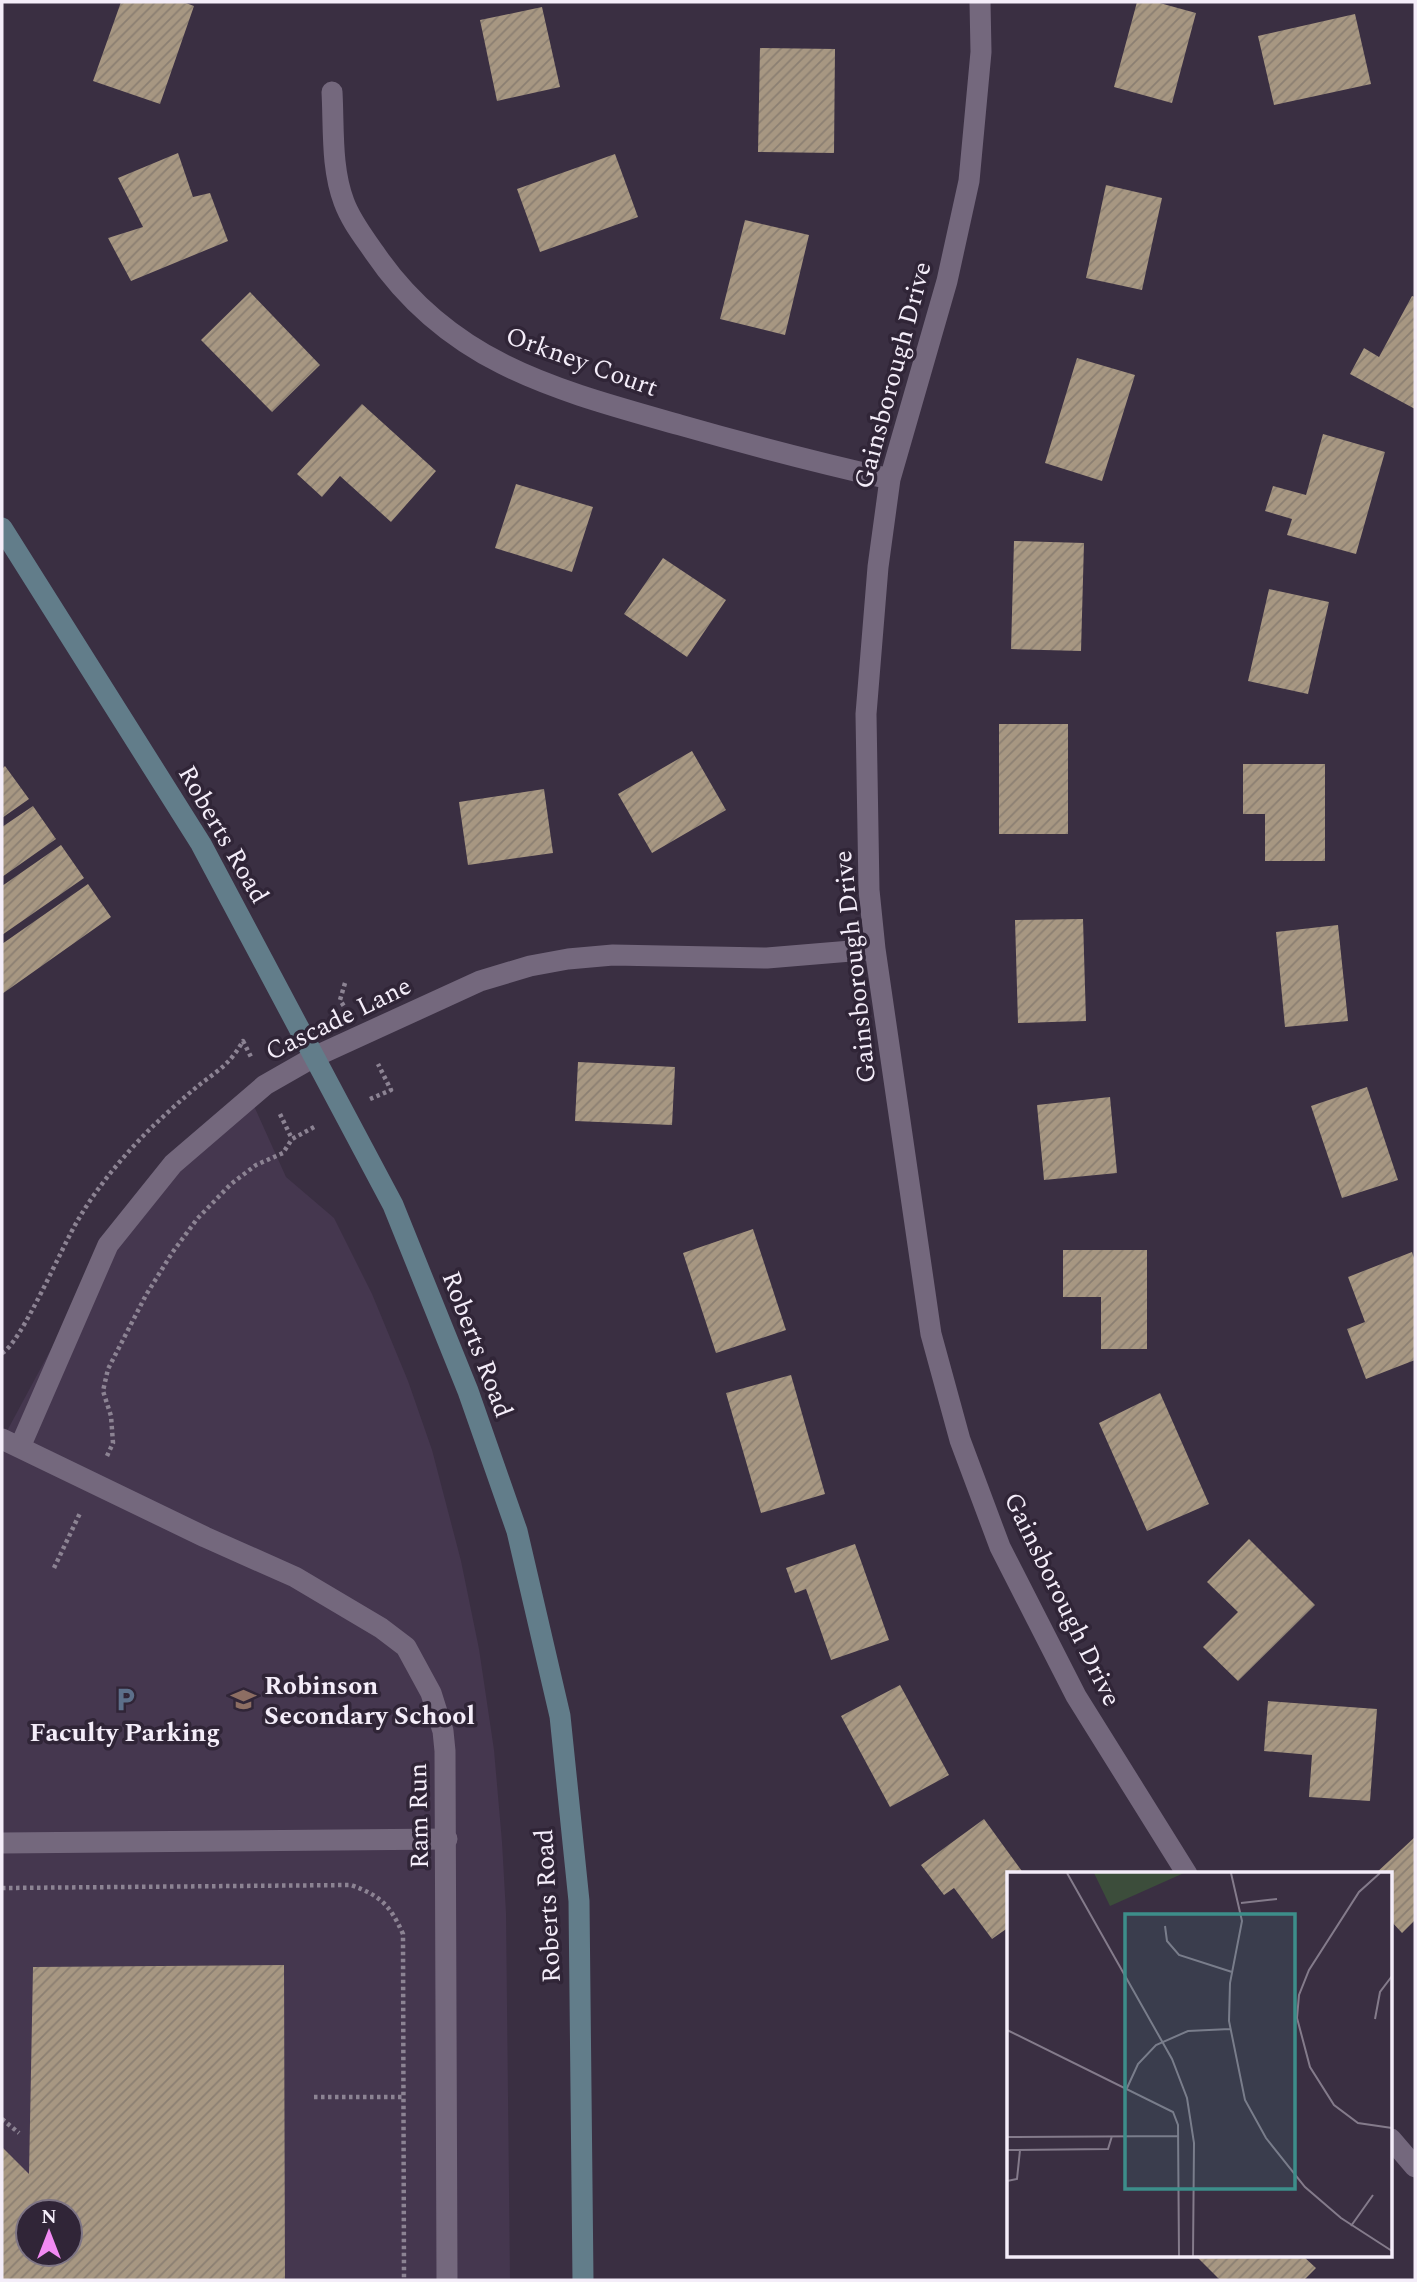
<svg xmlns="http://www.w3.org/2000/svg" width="1417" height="2282" viewBox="0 0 1417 2282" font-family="Spectral,serif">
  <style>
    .built { fill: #45374f; fill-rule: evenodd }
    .building { fill: url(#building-hatch); fill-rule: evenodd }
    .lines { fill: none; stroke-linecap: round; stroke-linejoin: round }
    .path { stroke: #8c8393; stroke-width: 4.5; stroke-dasharray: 3.5 3.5; stroke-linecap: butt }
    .service { stroke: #74687d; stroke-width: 21 }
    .minor { stroke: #74687d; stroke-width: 21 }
    .secondary { stroke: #627d8a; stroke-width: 21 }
    .labels { text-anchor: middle; stroke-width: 7; stroke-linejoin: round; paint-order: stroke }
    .street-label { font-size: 26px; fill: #f4edf9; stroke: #302537 }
    .poi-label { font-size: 26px; font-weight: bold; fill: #f4edf9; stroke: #302537; text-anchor: start }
    .inset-road { fill: none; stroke: #847b8b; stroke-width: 2 }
    .view { fill: #3d8e8a; fill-opacity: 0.15; stroke: #3d8e8a; stroke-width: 3.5 }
    .inset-edge { fill: none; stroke: #f4edf9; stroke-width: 3.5 }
  </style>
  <defs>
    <pattern id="building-hatch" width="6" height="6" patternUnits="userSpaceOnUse" patternTransform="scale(1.75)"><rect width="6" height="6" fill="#a79782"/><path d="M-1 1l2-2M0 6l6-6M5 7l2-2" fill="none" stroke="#8b7f72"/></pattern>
  </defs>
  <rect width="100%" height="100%" fill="#3a2f42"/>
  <!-- built -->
  <path class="built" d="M249,1095L286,1177L334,1218L372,1294L408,1381L432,1450L461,1561L479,1649L494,1750L502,1842L506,1913L510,2280H2V1428L7,1431L108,1243ZM28,2212H70V2254H28Z"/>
  <!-- building -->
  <path class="building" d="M121,2H183L194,6L160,104L93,81Z
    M1137,2H1156L1196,13L1172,103L1114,87Z
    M542,7L560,87L497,101L480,20Z
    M1355,14L1371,84L1274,105L1258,36Z
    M760,48L835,49L834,153L758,152Z
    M178,153L193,197L210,193L228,241L131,281L108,238L143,227L118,178Z
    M615,154L638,217L540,252L517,189Z
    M1106,185L1162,198L1142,290L1086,278Z
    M745,220L809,235L785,335L720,319Z
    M250,292L320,365L272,412L201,340Z
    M1412,296L1415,297V409L1350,374L1364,348L1379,357Z
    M1077,358L1135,375L1102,481L1045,463Z
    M362,404L436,471L391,522L340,476L322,497L297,474Z
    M1323,434L1385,452L1356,554L1287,535L1292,519L1265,511L1273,486L1306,495Z
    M516,484L593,507L572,572L495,548Z
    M1014,541L1084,543L1081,651L1011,649Z
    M663,558L726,600L687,657L624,614Z
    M1269,589L1329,602L1308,694L1248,681Z
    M999,724H1068V834H999Z
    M692,751L726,810L652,853L618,794Z
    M1243,764H1325V861H1265V814H1243Z
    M5,766L29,799L2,818V769Z
    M544,789L553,853L468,865L459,802Z
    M33,806L56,839L2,877V827Z
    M61,845L84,878L2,935V886Z
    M88,884L111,917L2,994V944Z
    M1083,919L1086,1021L1018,1023L1015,920Z
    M1338,925L1348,1021L1285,1027L1276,932Z
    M578,1062L675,1067L672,1125L575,1121Z
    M1367,1087L1398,1180L1342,1198L1311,1106Z
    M1110,1097L1117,1173L1044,1180L1037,1105Z
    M753,1229L786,1330L716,1353L683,1253Z
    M1063,1250H1147V1349H1101V1297H1063Z
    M1412,1252L1415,1261V1360L1366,1379L1347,1329L1365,1322L1348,1277Z
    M791,1375L825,1494L761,1513L726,1393Z
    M1160,1393L1209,1504L1147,1531L1099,1423Z
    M1249,1539L1315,1605L1238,1681L1203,1647L1238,1612L1207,1582Z
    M855,1544L889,1640L831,1660L806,1589L795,1593L786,1568Z
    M900,1685L949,1775L890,1807L841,1716Z
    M1268,1701L1377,1709L1370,1801L1309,1797L1312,1755L1264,1751Z
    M984,1819L1024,1874H1009V1927L992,1939L954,1888L944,1895L921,1865Z
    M1415,1837V1920L1402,1933L1391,1921V1874H1375Z
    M284,1965L285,2280H2V2147L29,2174L33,1967ZM28,2212H70V2254H28Z
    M1196,2256H1303L1316,2268L1304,2280H1220Z"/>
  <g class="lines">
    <!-- path -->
    <path class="path" d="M345,983L340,1000L345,1008
      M370,1099L391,1090L378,1064
      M280,1114L292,1139
      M2,1353C21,1344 63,1244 78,1220C97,1187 124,1155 151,1128C167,1113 185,1096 203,1082C222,1068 231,1062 243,1041L251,1057
      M107,1456L113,1443L111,1416L103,1391L108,1369L146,1295L172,1253L197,1219L231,1184L256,1165L283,1153L292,1139L316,1126
      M54,1568L81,1511
      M2,1888L351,1885C381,1896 390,1905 403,1934L404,2280
      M314,2097H403
      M2,2119L19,2133"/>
    <!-- service -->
    <path class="service" d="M2,1843L447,1839"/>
    <!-- minor -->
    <path class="minor" d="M980,2L981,52L969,181L947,281L890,479L878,567L866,714L869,890L875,949L931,1334L960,1440L1000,1547L1076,1696L1187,1874
      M332,92C334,128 331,168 344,202C351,221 363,236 374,252C450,364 557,390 680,425C750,445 819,463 890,479
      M2,1439L205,1537L295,1577L381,1628L406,1647L431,1693L443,1731L445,1751L447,2280
      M20,1447L108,1245L173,1164L265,1085L314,1057L480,981L530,966L568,959L613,955L767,958L875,949
      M1391,2139L1415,2167"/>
    <!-- secondary -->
    <path class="secondary" d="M2,528L201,844L393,1205L468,1391L517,1531L560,1716L579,1901L583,2280"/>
  </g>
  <!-- icons -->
  <defs>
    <symbol id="parking-bare" viewBox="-9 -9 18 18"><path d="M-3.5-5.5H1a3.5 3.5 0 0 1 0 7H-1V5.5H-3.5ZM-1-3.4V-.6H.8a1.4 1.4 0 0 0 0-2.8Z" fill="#5c6f8a" stroke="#302537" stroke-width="2.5" paint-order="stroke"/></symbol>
    <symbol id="school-bare" viewBox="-9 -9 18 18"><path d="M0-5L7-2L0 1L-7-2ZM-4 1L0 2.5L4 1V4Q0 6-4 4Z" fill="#8d6e63" stroke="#302537" stroke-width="2.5" paint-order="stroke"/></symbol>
  </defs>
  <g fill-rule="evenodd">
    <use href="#parking-bare" x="108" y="1682" width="35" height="35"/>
    <use href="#school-bare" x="226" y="1682" width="35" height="35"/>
  </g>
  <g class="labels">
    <!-- street labels -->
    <g class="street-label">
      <text transform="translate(582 361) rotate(20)" y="9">Orkney Court</text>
      <text transform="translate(892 375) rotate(-75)" y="9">Gainsborough Drive</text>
      <text transform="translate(224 834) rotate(60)" y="9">Roberts Road</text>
      <text transform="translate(854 967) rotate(-96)" y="9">Gainsborough Drive</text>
      <text transform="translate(338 1018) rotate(-26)" y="9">Cascade Lane</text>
      <text transform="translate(478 1344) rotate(69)" y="9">Roberts Road</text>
      <text transform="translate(1063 1599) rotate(64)" y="9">Gainsborough Drive</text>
      <text transform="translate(418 1816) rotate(-91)" y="9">Ram Run</text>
      <text transform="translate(547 1906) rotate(-93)" y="9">Roberts Road</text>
    </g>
    <!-- poi labels -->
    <g class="poi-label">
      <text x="264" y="1694">Robinson<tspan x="264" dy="30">Secondary School</tspan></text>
      <text x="125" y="1741" text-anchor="middle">Faculty Parking</text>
    </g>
  </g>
  <!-- overview -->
  <g transform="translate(1007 1872)">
    <rect width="385" height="385" fill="#3a2f42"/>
    <path d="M87,1H177L103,34Z" fill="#3c4d3b"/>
    <path class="inset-road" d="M60,1L165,187L180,226L187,271L186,384M224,1L235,49L223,111L222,149L238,228L259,266L298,315L334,346L385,379M373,1L352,20L302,98L292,123L290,146L303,195L327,233L351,251L385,256M234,31L270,27M158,54L160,69L172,83L225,100M368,147L373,120L385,104M0,158L166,240L171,253L172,384M120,216L131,192L149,173L181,159L223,157M0,265L171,264M0,278L101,277L105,264M0,309L10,307L13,278M344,354L366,323"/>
    <path class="view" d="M118,42H288V317H118Z"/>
    <rect width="385" height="385" class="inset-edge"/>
  </g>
  <!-- border -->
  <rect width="1417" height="2282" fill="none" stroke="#f4edf9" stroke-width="7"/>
  <!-- north arrow -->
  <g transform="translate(49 2233)"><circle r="33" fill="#302537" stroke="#7e7585" stroke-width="2"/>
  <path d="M0-5L12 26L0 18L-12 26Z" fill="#f28af3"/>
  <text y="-10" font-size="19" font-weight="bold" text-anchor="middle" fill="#f4edf9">N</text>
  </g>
</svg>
